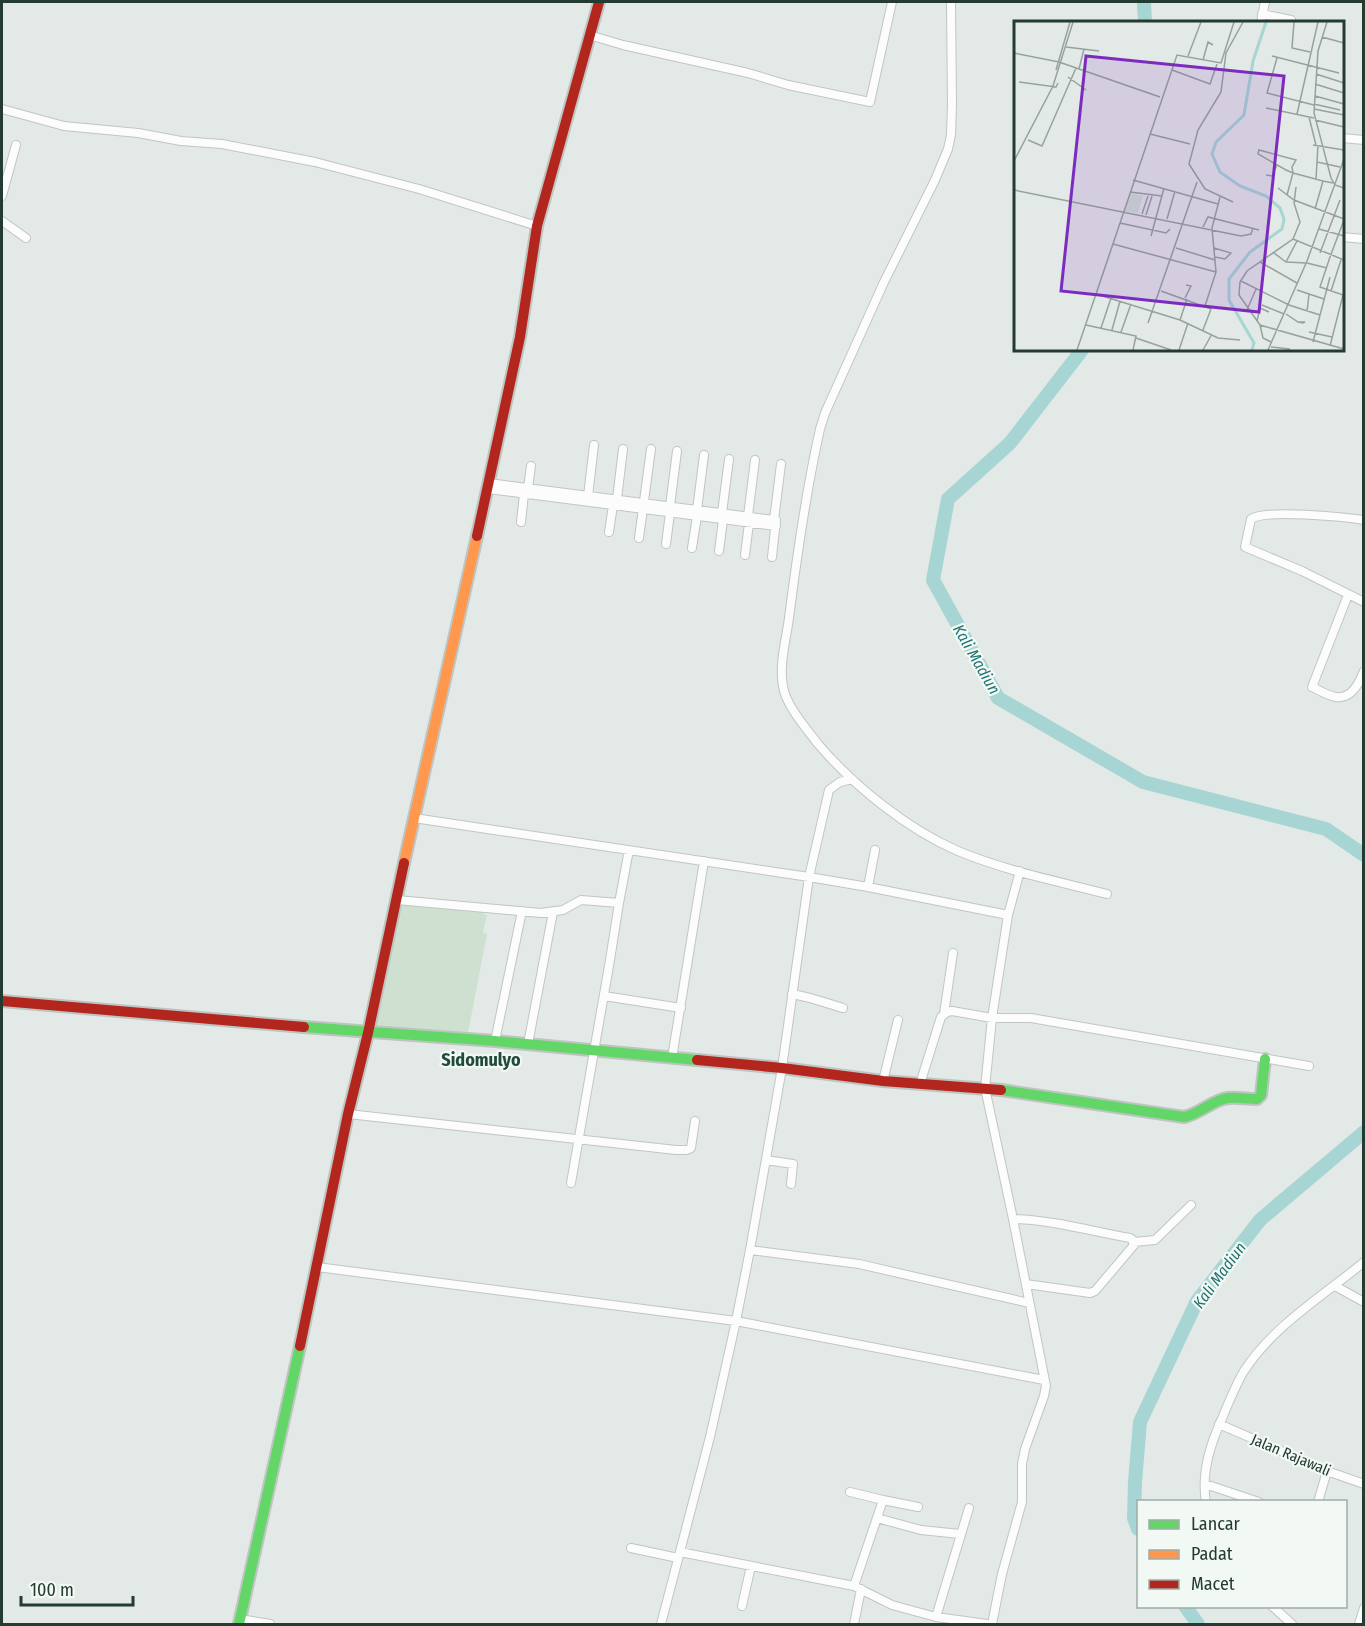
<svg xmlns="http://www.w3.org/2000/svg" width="1365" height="1626" viewBox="0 0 1365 1626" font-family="'Fira Sans Condensed',sans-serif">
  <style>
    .green { fill: #cee1d1 }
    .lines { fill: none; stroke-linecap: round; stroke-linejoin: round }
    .river { stroke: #a7d5d4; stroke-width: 14 }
    .street-casing { stroke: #c0c6c3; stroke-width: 10 }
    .fast-casing { stroke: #bec5c1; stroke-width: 14 }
    .slow-casing { stroke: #bec5c1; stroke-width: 14 }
    .jam-casing { stroke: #bec5c1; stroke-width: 14 }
    .street { stroke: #fbfcfb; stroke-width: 8 }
    .fast { stroke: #63d668; stroke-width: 10 }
    .slow { stroke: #ff974d; stroke-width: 10 }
    .jam { stroke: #b3261e; stroke-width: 10 }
    .labels { text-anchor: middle; stroke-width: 4.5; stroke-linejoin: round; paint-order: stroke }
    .street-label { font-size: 15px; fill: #233b30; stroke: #f2f8f4 }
    .water-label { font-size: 16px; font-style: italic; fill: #217273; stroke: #f2f8f4 }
    .quarter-label { font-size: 18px; font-weight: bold; fill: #204b3a; stroke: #f2f8f4 }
    .inset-river { fill: none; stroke: #a7d5d4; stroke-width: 3 }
    .inset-road { fill: none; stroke: #96a39d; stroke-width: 1.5 }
    .view { fill: #7b2cbf; fill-opacity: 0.15; stroke: #7b2cbf; stroke-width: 3 }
    .inset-edge { fill: none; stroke: #233b30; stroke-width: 3 }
  </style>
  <rect width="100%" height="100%" fill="#e3e9e6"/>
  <!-- green -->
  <path class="green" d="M403,903L484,909L483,914L487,915L483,932L487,934L467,1038L374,1030Z"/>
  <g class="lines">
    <!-- river -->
    <path class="river" d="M1144,2L1145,22
      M1082,350L1010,443L948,499L933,580L998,698L1143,782L1326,829L1364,855
      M1138,1529L1134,1518L1135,1482L1140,1422L1197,1301L1260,1220L1364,1132
      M1185,1606L1198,1624"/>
    <defs>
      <path id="street" d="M951,2L952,105L951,135L948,149L935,180L884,282L825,413L820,429C806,491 797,555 789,618C786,640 779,664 783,686C786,706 806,728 818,744C854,786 907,829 958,851C1006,871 1057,881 1107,894
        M1262,14L1291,20
        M1261,22L1265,2
        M589,35L623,45L748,73L788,85L870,102L892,2
        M2,109L64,126L138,133L181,141L222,144L315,162L419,189L537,226
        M1342,138L1364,140
        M2,196L16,145
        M2,221L26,238
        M1342,237L1364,239
        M489,483L774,520
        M528,488L531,466
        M488,489L776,526
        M588,496L594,445
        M617,499L623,449
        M670,506L677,451
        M697,510L704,455
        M722,513L729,459
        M748,516L755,460
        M1364,520C1344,517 1265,509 1251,519L1245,547L1302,571L1364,602
        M521,522L524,494
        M609,532L613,505
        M639,538L651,449
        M666,544L670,513
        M692,548L697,516
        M719,551L723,520
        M745,555L749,523
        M772,557L776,520H774L781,464
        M1348,595L1312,687C1319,690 1328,696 1336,697C1352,699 1359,683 1364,671
        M414,818L809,877L868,887L1008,915
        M868,887L875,850
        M397,900L541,913L563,910L581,900L619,903
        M792,994C810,997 826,1003 843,1008
        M604,996L681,1008
        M944,1014L953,953
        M495,1041L522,911
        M528,1044L553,912
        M672,1058L704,861
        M883,1081L898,1020
        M920,1084L941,1017L947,1012L952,1011L992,1018H1031L1309,1066
        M348,1114L676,1150H687L691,1148L695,1121
        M766,1160L793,1164L791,1184
        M571,1183L610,960L619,903L629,850
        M1013,1219C1052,1220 1091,1231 1130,1238L1132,1239L1134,1245L1095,1291L1090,1293L1026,1284
        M1134,1242L1155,1240L1191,1205
        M750,1250L859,1264L1029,1303
        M317,1267L736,1321L1044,1380
        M1335,1286L1364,1302
        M1219,1424L1327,1471L1364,1484
        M1205,1484L1259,1502
        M850,1492L883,1500L854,1586
        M883,1500L918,1507
        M1206,1502C1201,1474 1210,1445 1221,1421C1228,1404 1235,1386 1244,1371C1274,1325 1323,1296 1364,1262
        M1318,1502L1327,1471
        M877,1518L921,1530L960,1534
        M631,1548L678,1558
        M680,1552L854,1586L892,1605L936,1617L987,1624
        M742,1606L751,1566
        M1272,1606L1292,1624
        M936,1617L969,1508
        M240,1619L270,1624
        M661,1624L710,1437L736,1321L750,1250L782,1068L809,877L829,790L840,782L852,779
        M854,1624L861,1589
        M992,1624L1002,1574L1022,1502V1464L1025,1449L1044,1396L1046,1386L1013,1219L985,1088L992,1018L1008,915L1020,871
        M1359,1624L1364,1608"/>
      <path id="fast" d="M304,1027L495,1041L697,1060
        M1001,1090L1184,1117C1200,1114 1212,1100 1228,1098C1237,1097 1248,1099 1257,1099L1261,1095L1265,1059
        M239,1624L300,1346"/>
      <path id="slow" d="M404,863L477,536"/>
      <path id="jam" d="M477,536L520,337L537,226L599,2
        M2,1001L304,1027
        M697,1060L782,1068L883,1081L1001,1090
        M300,1346L348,1114L368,1033L404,863"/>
    </defs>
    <!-- street casing -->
    <use href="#street" class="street-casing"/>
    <!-- fast casing -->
    <use href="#fast" class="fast-casing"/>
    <!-- slow casing -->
    <use href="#slow" class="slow-casing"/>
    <!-- jam casing -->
    <use href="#jam" class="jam-casing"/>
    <!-- street -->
    <use href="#street" class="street"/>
    <!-- fast -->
    <use href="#fast" class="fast"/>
    <!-- slow -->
    <use href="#slow" class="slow"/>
    <!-- jam -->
    <use href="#jam" class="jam"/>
  </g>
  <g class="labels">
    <!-- street labels -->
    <g class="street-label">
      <text transform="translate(1291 1455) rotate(23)" y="5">Jalan Rajawali</text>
    </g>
    <!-- water labels -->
    <g class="water-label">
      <text transform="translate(977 659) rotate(60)" y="6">Kali Madiun</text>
      <text transform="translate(1219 1275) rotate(-54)" y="6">Kali Madiun</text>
    </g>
    <!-- quarter labels -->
    <g class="quarter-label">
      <text x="481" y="1066">Sidomulyo</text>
    </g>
  </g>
  <!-- overview -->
  <g transform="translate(1014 21)">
    <rect width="330" height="330" fill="#e3e9e6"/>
    <path d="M116,172L129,175L124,192L110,190Z" fill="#cee1d1"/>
    <path class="inset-river" d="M238,329L240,322L215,279V258L236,231L268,208L270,198L266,187L252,175L226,165L206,151L198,133L202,121L230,94L239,40L252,1"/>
    <path class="inset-road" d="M280,1L278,27L296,31M313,1L304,30L300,92L317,157L321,164L330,167M308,16L330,22M52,26L85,30M0,32L45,41L146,76M174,35L187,1M258,35L325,52M263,37L253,72L300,84M189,39L194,21L199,24M65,48L70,28M42,49L56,1M158,49L196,63L203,43M302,53L330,62M54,56L72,69M5,61L42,66L44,62M301,63L330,72M301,75L330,83M300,83L326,89M252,87L300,97M300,88L330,94M283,93L304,1M295,96L302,124M301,99L330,106M136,113L176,123M14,119L28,125L62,47M299,124L330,129M0,140L39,65L59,1M303,141L326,146M252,154L258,155L263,144M302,158L304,124M119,159L204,183M282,166L280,182L286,201L279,218L233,250L226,261L225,274L246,304L330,328M264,167L280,179L330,198M0,169L227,215L237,213L239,207M116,171L148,175M273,174L279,152L278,146L282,139L245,129L244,133L272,149L279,152L309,160L319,162M219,181L191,168L175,143L184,109L207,71L212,32L229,1M301,188L309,160M128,193L134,175M132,194L138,175M153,198L161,170M106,202L152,212L156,208M189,206L194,196L245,209M305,208L330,215M137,215L150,167M279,218L330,239M99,223L202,251M162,227L201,239M200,227L217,232L211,238L201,236M260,232L272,241L292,242M306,232L326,179M316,236L330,199M246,241L283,262M272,241L283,220M293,242L313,247M227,260L275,284L306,294M283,269L310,278M147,270L197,288L189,309M317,270L327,239M82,273L166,299L204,317L226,319M171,277L177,265L172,264M248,284L270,293M191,285L202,251L198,207L206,176M233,289L242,268M293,291L295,273M272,293L284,301H291L289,302L284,301M166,299L173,278M243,300L246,287L255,291M134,302L183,161M72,304L122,315L119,329M246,304L249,317L257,321M87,307L97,277M98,309L106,280M107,311L117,283M295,311L318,316M122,317L157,329M299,321L316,256M316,325L329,274L306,266L316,236M257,326L276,328M63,329L163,34L207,42L220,1M165,329L174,302M189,329L198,313M254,329L293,240L330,138"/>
    <path class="view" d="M72,35L270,55L245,291L47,270Z"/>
    <rect width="330" height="330" class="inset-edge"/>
  </g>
  <!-- border -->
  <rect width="1365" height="1626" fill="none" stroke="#233b30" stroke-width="6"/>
  <!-- legend -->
  <rect x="1137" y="1500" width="210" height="108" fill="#f2f8f4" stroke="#9faca6" stroke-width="1.5"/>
  <rect x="1149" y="1520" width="30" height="9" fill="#63d668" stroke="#9faca6" stroke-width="1.5"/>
  <text x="1191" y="1530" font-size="18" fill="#233b30">Lancar</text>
  <rect x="1149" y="1550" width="30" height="9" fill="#ff974d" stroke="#9faca6" stroke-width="1.5"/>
  <text x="1191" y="1560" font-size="18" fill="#233b30">Padat</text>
  <rect x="1149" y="1580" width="30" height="9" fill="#b3261e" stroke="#9faca6" stroke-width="1.5"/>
  <text x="1191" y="1590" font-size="18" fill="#233b30">Macet</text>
  <!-- scale -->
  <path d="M21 1596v9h112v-9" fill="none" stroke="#233b30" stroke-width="3"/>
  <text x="30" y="1596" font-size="18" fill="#233b30" stroke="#f2f8f4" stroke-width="4.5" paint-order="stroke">100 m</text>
</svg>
